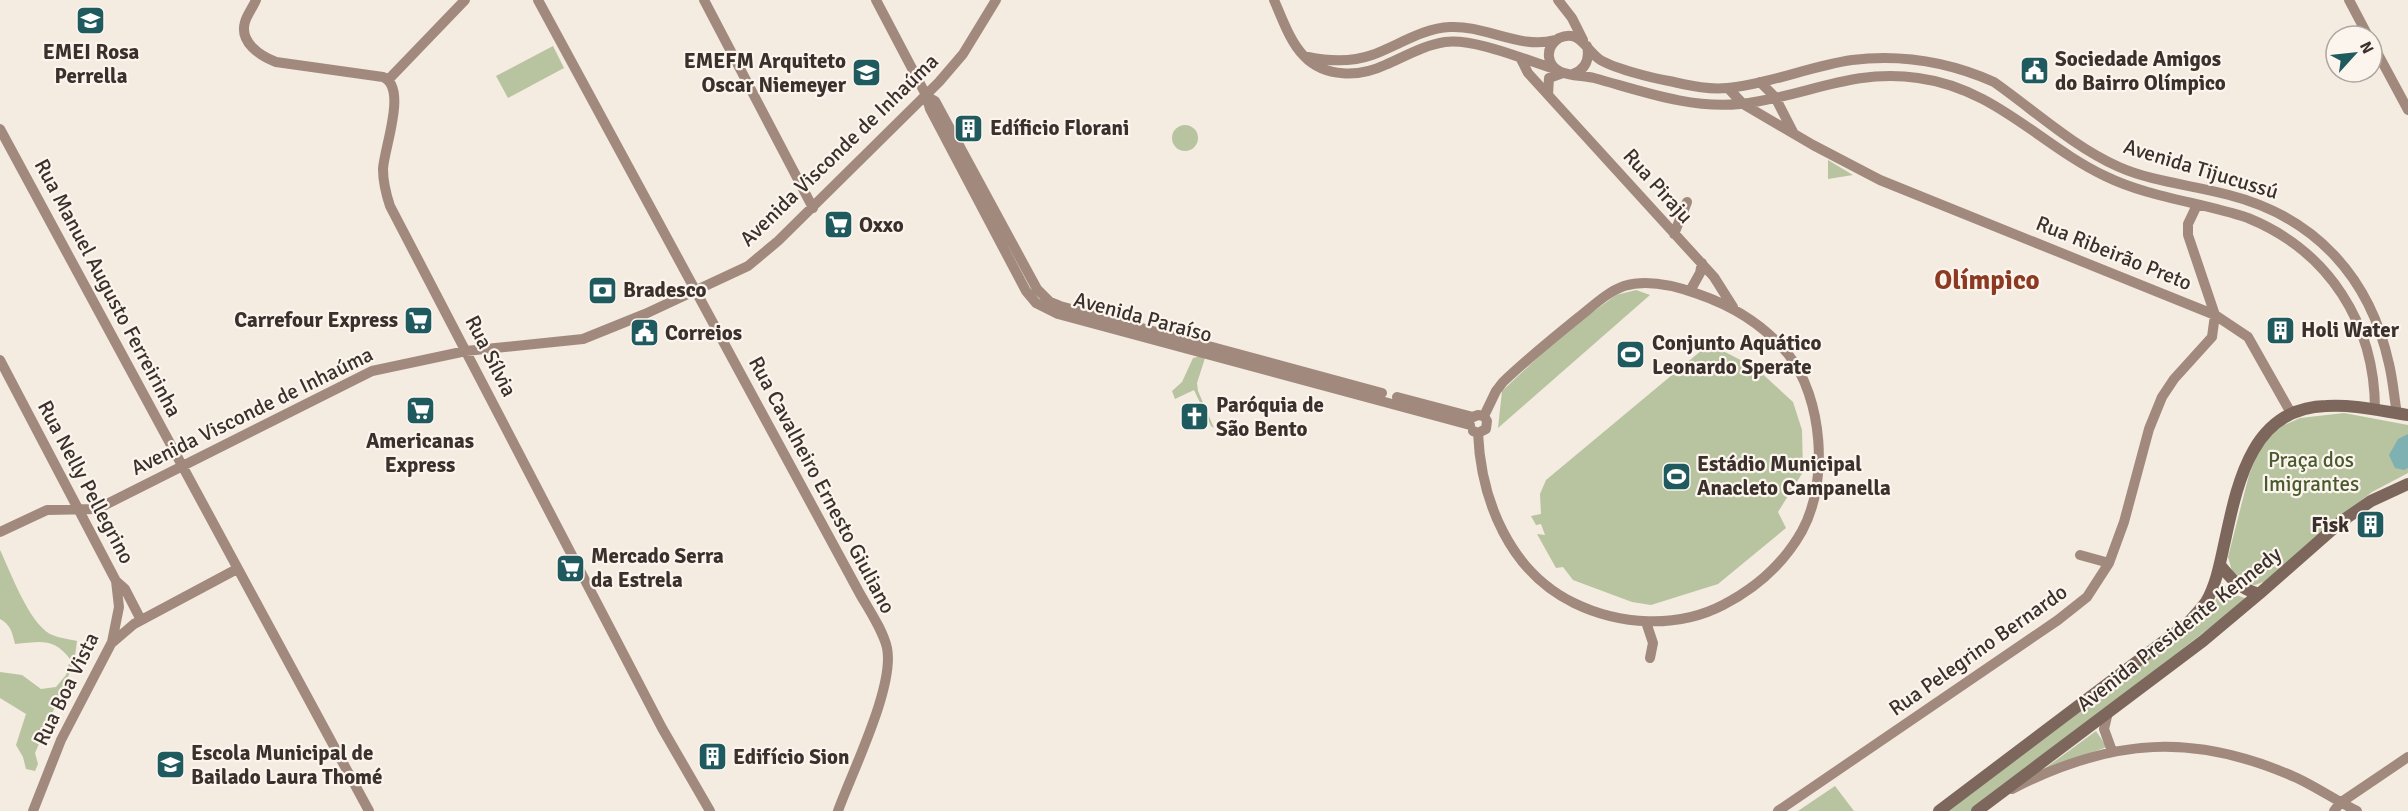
<svg xmlns="http://www.w3.org/2000/svg" width="2408" height="811" viewBox="0 0 2408 811" font-family="Signika,sans-serif">
  <style>
    .green { fill: #b8c4a0 }
    .water { fill: #7fb0b2 }
    .lines { fill: none; stroke-linecap: round; stroke-linejoin: round }
    .secondary { stroke: #a18a7d; stroke-width: 10 }
    .primary { stroke: #7d675c; stroke-width: 12 }
    .labels { text-anchor: middle; stroke-width: 4.5; stroke-linejoin: round; paint-order: stroke }
    .poi-label { font-size: 21px; font-weight: bold; fill: #3b302b; stroke: #fbf5ee; text-anchor: start }
    .street-label { font-size: 21px; fill: #3b302b; stroke: #fbf5ee }
    .park-label { font-size: 21px; fill: #4a5a2e; stroke: #fbf5ee }
    .district-label { font-size: 27px; font-weight: bold; fill: #8c3b22; stroke: #fbf5ee }
  </style>
  <rect width="100%" height="100%" fill="#f4ebe1"/>
  <!-- green -->
  <path class="green" d="M553,46L564,68L508,98L496,76Z
    M1172 138a13 13 0 1 1 26 0a13 13 0 1 1-26 0Z
    M1828,160L1853,175L1828,179Z
    M1636,290L1650,295L1498,428L1502,391L1564,333L1616,295Z
    M1702,350L1725,352L1756,368L1793,402L1802,430L1803,472L1778,512L1786,528L1718,584L1651,605L1632,602L1573,580L1563,567L1556,568L1537,534L1545,535L1541,524L1536,525L1531,516L1541,514L1540,494L1546,480Z
    M1201,356L1205,358L1197,383L1198,391L1214,428L1211,426L1194,390L1175,399L1172,391L1182,382L1193,358Z
    M2344,413L2408,425V473L2372,492L2330,525L2269,580L2255,585L2248,584L2232,571L2228,557L2249,475L2257,455L2269,438L2282,426L2300,418Z
    M0,550C11,573 28,621 50,634C58,638 69,639 77,641L74,663L35,753L38,764L35,771L26,769L23,757L16,745L26,714L0,698V672L22,675L41,689L56,687L66,675L70,659C53,637 40,642 15,644C12,632 11,625 0,619Z
    M2222,583L2236,595L2245,598L2238,606L1972,811H1947L2207,614L2216,600Z
    M2096,731L2107,747L2044,769Z
    M1835,786L1854,811H1798Z"/>
  <!-- water -->
  <path class="water" d="M2408,434V468L2404,470L2395,468L2389,455L2398,439Z"/>
  <g class="lines">
    <!-- secondary -->
    <path class="secondary" d="M256,0C253,7 247,15 245,22C239,42 260,56 276,62L383,77C408,87 384,148 383,169C383,182 386,194 390,206L662,728L710,811
      M538,0L860,594C869,610 883,630 887,648C895,686 852,772 838,811
      M704,0L813,208
      M876,0L926,95L930,109L1026,291L1036,303L1058,314L1470,425
      M1274,0C1282,18 1290,42 1304,56C1325,78 1360,77 1385,65C1404,57 1424,45 1445,42C1475,38 1525,60 1555,69
      M1558,0L1572,18L1583,40
      M2349,0L2368,36
      M2372,43L2408,110
      M1308,57C1328,61 1352,62 1372,55C1397,46 1423,28 1450,27C1485,25 1521,50 1555,40
      M1521,59L1528,73L1714,277L1733,307
      M1573,74C1586,69 1590,59 1587,46
      M389,79L465,0
      M1760,82L1775,97L1794,134
      M1728,88L1743,104L1813,145L1880,180L2215,315L2248,337L2291,413
      M1548,95L1549,78L1563,73
      M928,97L935,101L1037,289L1050,302L1060,306L1382,393
      M0,129L369,811
      M1674,234L1687,202
      M1690,291L1700,273L1702,263
      M0,360L116,581L125,589L141,620
      M1397,397L1473,417L1478,415L1484,416
      M2375,410C2375,324 2329,251 2248,218C2201,202 2150,198 2105,176C2040,145 1995,88 1918,78C1850,68 1803,98 1740,104C1690,109 1642,91 1594,78C1579,74 1552,78 1549,57C1548,48 1553,42 1559,38C1580,29 1585,49 1599,59C1612,68 1652,78 1669,81C1688,85 1707,90 1727,88C1770,84 1810,66 1852,60C1901,54 1949,62 1994,82C2035,111 2074,147 2119,167C2153,182 2193,185 2229,195C2315,217 2370,277 2389,364C2393,380 2394,397 2397,414
      M1473,431L1478,433L1486,429L1487,421L1484,416
      M1478,433C1481,501 1510,572 1574,603C1619,625 1677,629 1723,605C1756,588 1784,563 1802,531C1829,482 1823,398 1788,354C1764,325 1733,306 1698,294C1676,286 1647,279 1624,286C1607,292 1593,306 1579,317C1553,338 1527,359 1503,382L1496,391L1484,416
      M0,532L47,510L97,509L372,371L466,351L583,339L645,314L748,266L778,241L939,82L963,54L996,0
      M2080,555L2109,563
      M1646,622L1653,643L1650,658
      M113,642L134,624L237,569
      M2108,712L2104,729L2112,751
      M2012,789C2111,738 2194,732 2297,778C2318,788 2337,801 2357,811
      M33,811L61,740L112,642L119,607L116,581
      M1778,811L2058,620L2087,597L2109,563L2124,522L2149,429L2162,397L2174,379L2212,337L2215,315L2188,235V224L2197,205
      M2334,811L2340,803L2408,757"/>
    <!-- primary -->
    <path class="primary" d="M2220,565C2233,581 2239,588 2259,594
      M1939,811L2188,623C2194,616 2201,609 2206,602C2216,585 2220,563 2224,545C2237,486 2250,408 2326,406C2353,404 2381,411 2408,415
      M1977,811L2203,641L2259,594L2342,521L2371,501L2408,484"/>
  </g>
  <!-- icons -->
  <defs>
    <symbol id="school-square" viewBox="-11 -11 22 22"><rect x="-9" y="-9" width="18" height="18" rx="4" fill="#1f5a5e" stroke="#fbf5ee"/><path d="M0-5L7-2L0 1L-7-2ZM-4 1L0 2.5L4 1V4Q0 6-4 4Z" fill="#fff"/></symbol>
    <symbol id="civic-square" viewBox="-11 -11 22 22"><rect x="-9" y="-9" width="18" height="18" rx="4" fill="#1f5a5e" stroke="#fbf5ee"/><path d="M-.6-6.5H3V-4.5H.6V-3L4-1V1h2V6H-6V1h2V-1L-.6-3ZM-1.2 2.5V6h2.4V2.5Z" fill="#fff"/></symbol>
    <symbol id="building-square" viewBox="-11 -11 22 22"><rect x="-9" y="-9" width="18" height="18" rx="4" fill="#1f5a5e" stroke="#fbf5ee"/><path d="M-4-6H4V6H1V3H-1V6H-4ZM-2.5-4.3h1.7v1.8h-1.7ZM.8-4.3h1.7v1.8H.8ZM-2.5-1h1.7V.8h-1.7ZM.8-1h1.7V.8H.8Z" fill="#fff"/></symbol>
    <symbol id="supermarket-square" viewBox="-11 -11 22 22"><rect x="-9" y="-9" width="18" height="18" rx="4" fill="#1f5a5e" stroke="#fbf5ee"/><path d="M-6-5.5h2.5l.6 2H6L4.5 2H-2.5L-4.4-4H-6ZM-1.5 3.2a1.3 1.3 0 1 0 .1 0ZM3 3.2a1.3 1.3 0 1 0 .1 0Z" fill="#fff"/></symbol>
    <symbol id="bank-square" viewBox="-11 -11 22 22"><rect x="-9" y="-9" width="18" height="18" rx="4" fill="#1f5a5e" stroke="#fbf5ee"/><path d="M-6-4H6V4H-6ZM0-2.3a2.3 2.3 0 1 0 0 4.6a2.3 2.3 0 1 0 0-4.6Z" fill="#fff"/></symbol>
    <symbol id="stadium-square" viewBox="-11 -11 22 22"><rect x="-9" y="-9" width="18" height="18" rx="4" fill="#1f5a5e" stroke="#fbf5ee"/><path d="M0-5a6.5 5 0 1 0 0 10a6.5 5 0 1 0 0-10ZM-3.5-1.8h7v3.6h-7Z" fill="#fff"/></symbol>
    <symbol id="church-square" viewBox="-11 -11 22 22"><rect x="-9" y="-9" width="18" height="18" rx="4" fill="#1f5a5e" stroke="#fbf5ee"/><path d="M-1.2-6h2.4v3.5h3.3v2.4h-3.3V6h-2.4V-.1h-3.3v-2.4h3.3Z" fill="#fff"/></symbol>
  </defs>
  <g fill-rule="evenodd">
    <use href="#school-square" x="74" y="4" width="33" height="33"/>
    <use href="#civic-square" x="2018" y="54" width="33" height="33"/>
    <use href="#school-square" x="850" y="56" width="33" height="33"/>
    <use href="#building-square" x="952" y="112" width="33" height="33"/>
    <use href="#supermarket-square" x="822" y="208" width="33" height="33"/>
    <use href="#bank-square" x="586" y="274" width="33" height="33"/>
    <use href="#supermarket-square" x="402" y="304" width="33" height="33"/>
    <use href="#building-square" x="2264" y="314" width="33" height="33"/>
    <use href="#civic-square" x="628" y="316" width="33" height="33"/>
    <use href="#stadium-square" x="1614" y="338" width="33" height="33"/>
    <use href="#supermarket-square" x="404" y="394" width="33" height="33"/>
    <use href="#church-square" x="1178" y="400" width="33" height="33"/>
    <use href="#stadium-square" x="1660" y="460" width="33" height="33"/>
    <use href="#building-square" x="2354" y="508" width="33" height="33"/>
    <use href="#supermarket-square" x="554" y="552" width="33" height="33"/>
    <use href="#building-square" x="696" y="740" width="33" height="33"/>
    <use href="#school-square" x="154" y="748" width="33" height="33"/>
  </g>
  <g class="labels">
    <!-- poi labels -->
    <g class="poi-label">
      <text x="91" y="59" text-anchor="middle">EMEI Rosa<tspan x="91" dy="24">Perrella</tspan></text>
      <text x="2055" y="66">Sociedade Amigos<tspan x="2055" dy="24">do Bairro Olímpico</tspan></text>
      <text x="846" y="68" text-anchor="end">EMEFM Arquiteto<tspan x="846" dy="24">Oscar Niemeyer</tspan></text>
      <text x="990" y="135">Edíficio Florani</text>
      <text x="859" y="232">Oxxo</text>
      <text x="623" y="297">Bradesco</text>
      <text x="398" y="327" text-anchor="end">Carrefour Express</text>
      <text x="2301" y="337">Holi Water</text>
      <text x="665" y="340">Correios</text>
      <text x="1652" y="350">Conjunto Aquático<tspan x="1652" dy="24">Leonardo Sperate</tspan></text>
      <text x="1216" y="412">Paróquia de<tspan x="1216" dy="24">São Bento</tspan></text>
      <text x="420" y="448" text-anchor="middle">Americanas<tspan x="420" dy="24">Express</tspan></text>
      <text x="1697" y="471">Estádio Municipal<tspan x="1697" dy="24">Anacleto Campanella</tspan></text>
      <text x="2349" y="532" text-anchor="end">Fisk</text>
      <text x="591" y="563">Mercado Serra<tspan x="591" dy="24">da Estrela</tspan></text>
      <text x="191" y="760">Escola Municipal de<tspan x="191" dy="24">Bailado Laura Thomé</tspan></text>
      <text x="733" y="764">Edifício Sion</text>
    </g>
    <!-- street labels -->
    <g class="street-label">
      <text transform="translate(839 150) rotate(-44)" y="7">Avenida Visconde de Inhaúma</text>
      <text transform="translate(2201 169) rotate(17)" y="7">Avenida Tijucussú</text>
      <text transform="translate(1658 186) rotate(48)" y="7">Rua Piraju</text>
      <text transform="translate(2114 253) rotate(22)" y="7">Rua Ribeirão Preto</text>
      <text transform="translate(108 288) rotate(62)" y="7">Rua Manuel Augusto Ferreirinha</text>
      <text transform="translate(1143 317) rotate(15)" y="7">Avenida Paraíso</text>
      <text transform="translate(491 356) rotate(63)" y="7">Rua Sílvia</text>
      <text transform="translate(252 411) rotate(-26)" y="7">Avenida Visconde de Inhaúma</text>
      <text transform="translate(86 482) rotate(62)" y="7">Rua Nelly Pellegrino</text>
      <text transform="translate(822 485) rotate(62)" y="7">Rua Cavalheiro Ernesto Giuliano</text>
      <text transform="translate(2179 629) rotate(-38)" y="7">Avenida Presidente Kennedy</text>
      <text transform="translate(1978 650) rotate(-35)" y="7">Rua Pelegrino Bernardo</text>
      <text transform="translate(66 689) rotate(-64)" y="7">Rua Boa Vista</text>
    </g>
    <!-- park labels -->
    <g class="park-label">
      <text x="2311" y="467">Praça dos<tspan x="2311" dy="24">Imigrantes</tspan></text>
    </g>
    <!-- district labels -->
    <g class="district-label">
      <text x="1987" y="289">Olímpico</text>
    </g>
  </g>
  <!-- north arrow -->
  <g transform="translate(2354 54) rotate(63)"><circle r="28" fill="#fbf5ee" stroke="#aea6a0" stroke-width="1.5"/>
  <path d="M0-4.5L10 22L0 15L-10 22Z" fill="#1f5a5e"/>
  <text y="-9" font-size="16" font-weight="bold" text-anchor="middle" fill="#3b302b">N</text>
  </g>
</svg>
